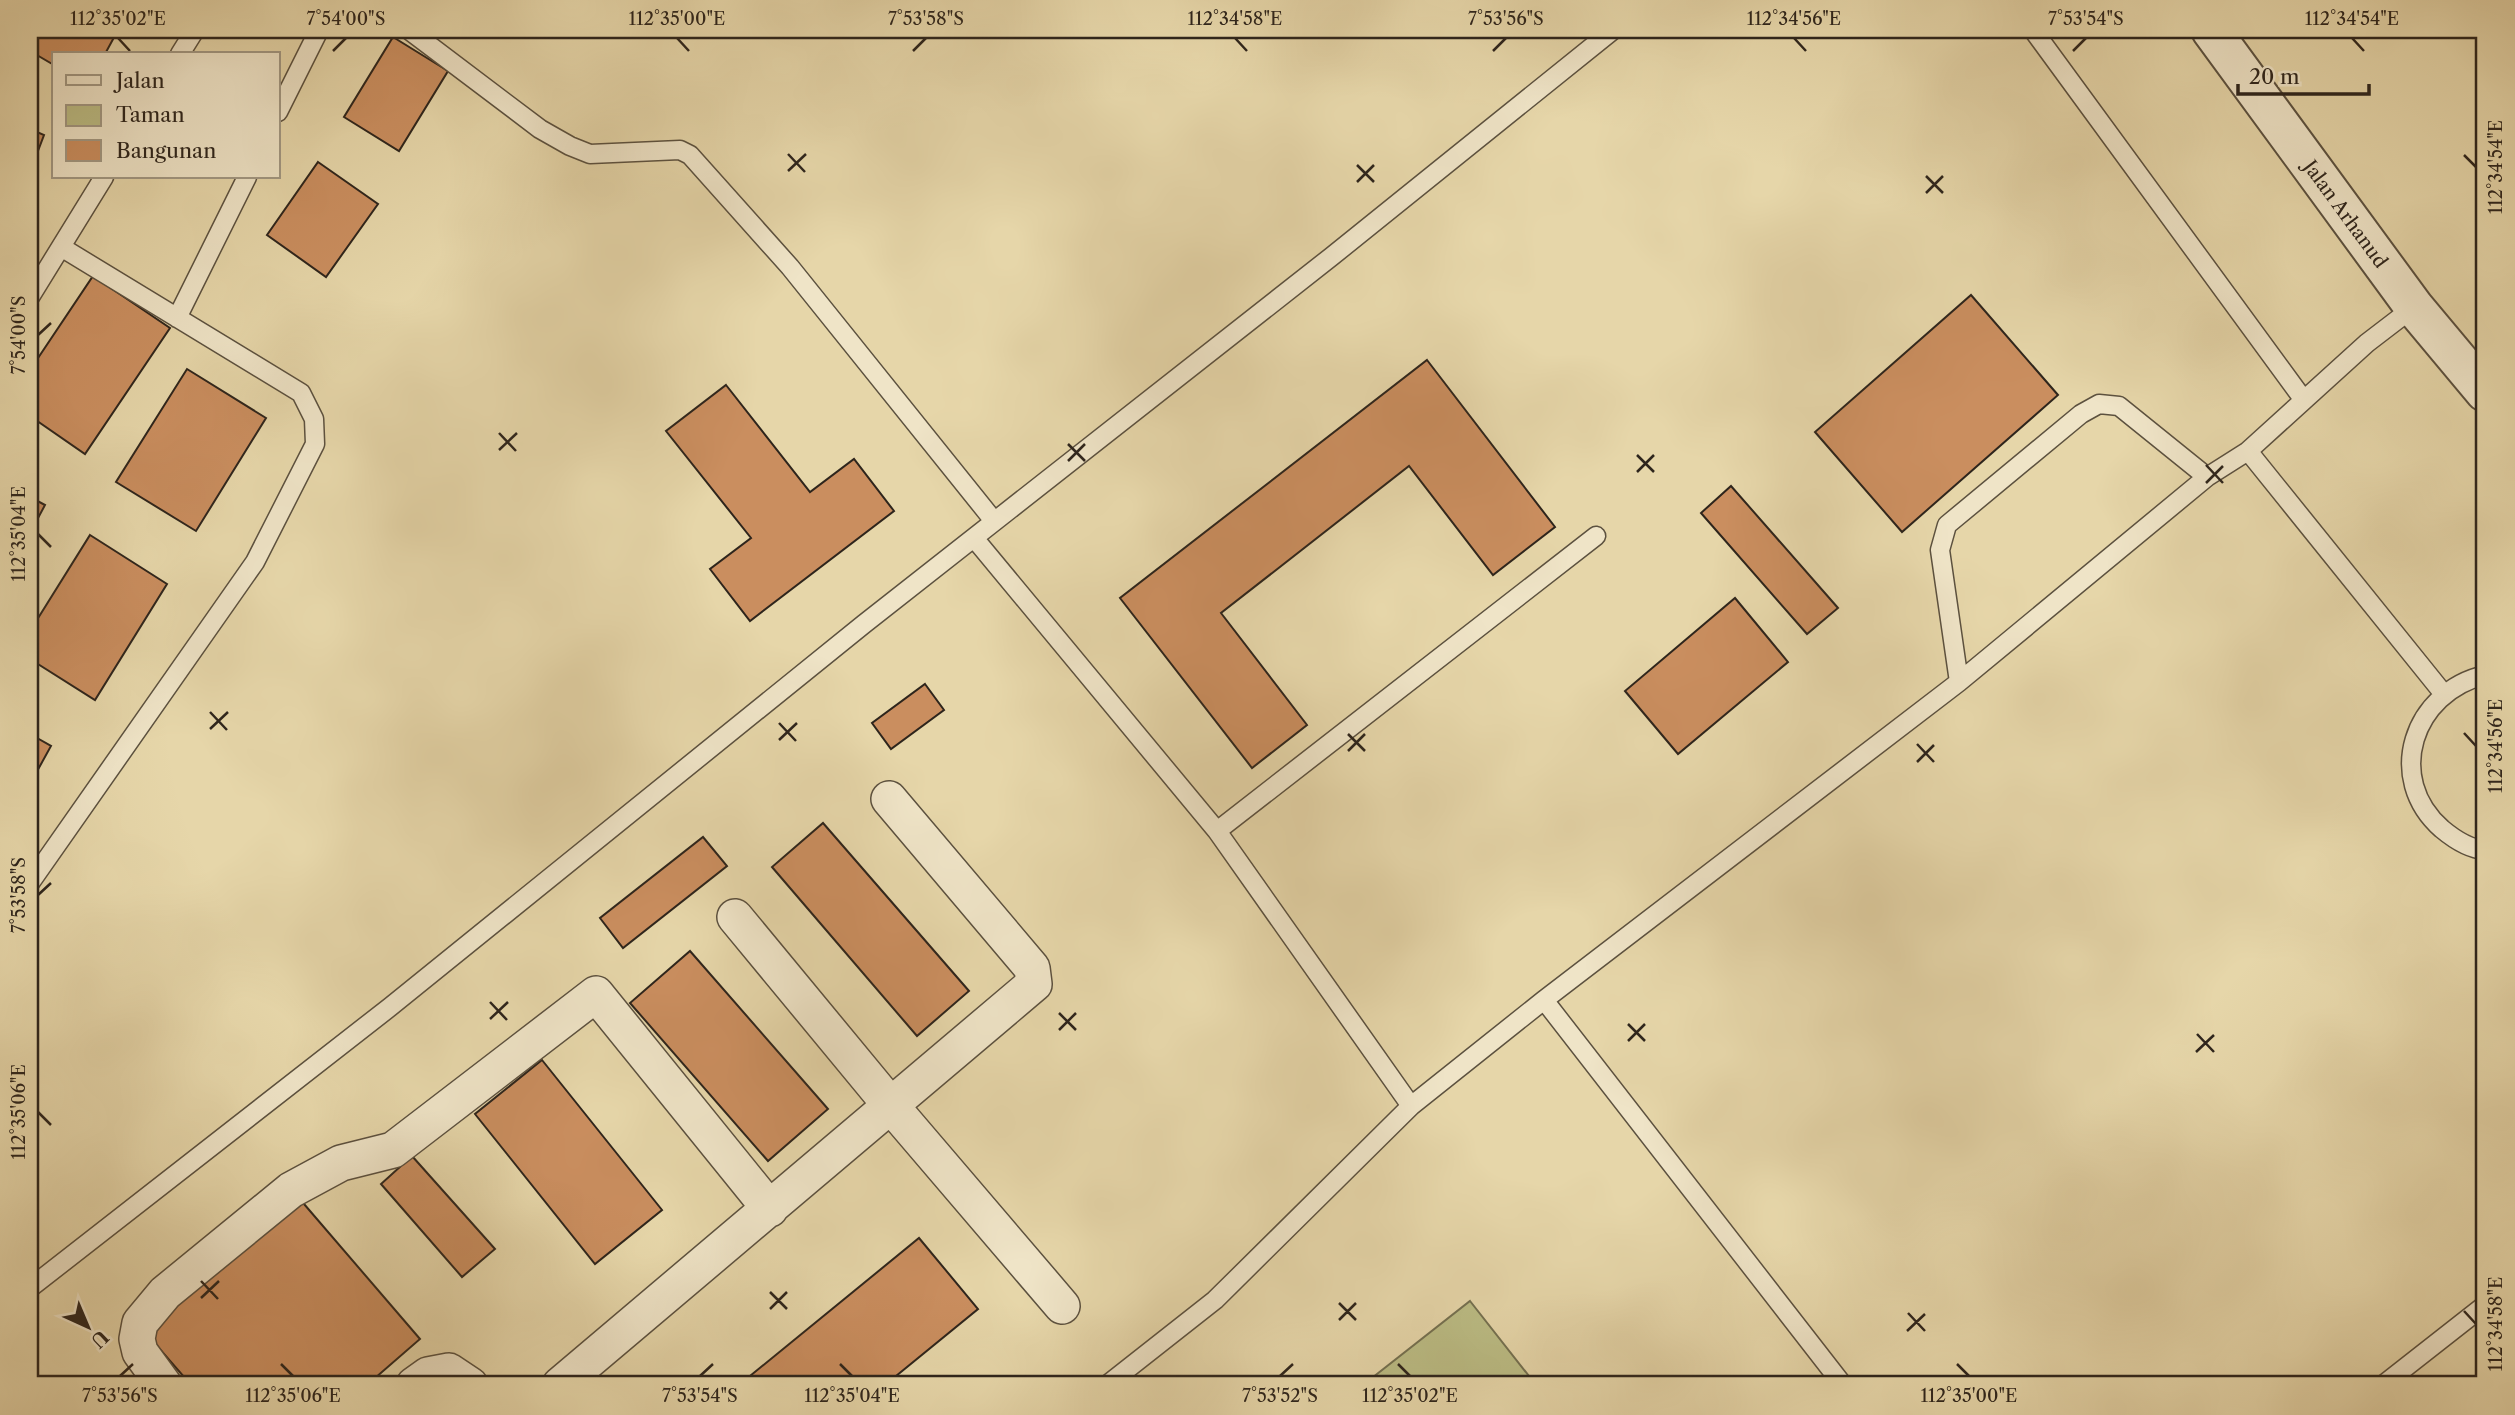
<svg xmlns="http://www.w3.org/2000/svg" width="2515" height="1415" viewBox="0 0 2515 1415" font-family="'Libre Caslon Text',serif">
  <style>
    .green { fill: #bbbc84; stroke: #747050; stroke-width: 2 }
    .building { fill: #ca8e5f; stroke: #2e251c; stroke-width: 2 }
    .lines { fill: none; stroke-linecap: round; stroke-linejoin: round }
    .service-casing { stroke: #5c513f; stroke-width: 21 }
    .minor-casing { stroke: #5c513f; stroke-width: 38 }
    .tertiary-casing { stroke: #5c513f; stroke-width: 42 }
    .service { stroke: #efe4c7; stroke-width: 18 }
    .minor { stroke: #efe4c7; stroke-width: 35 }
    .tertiary { stroke: #efe4c7; stroke-width: 38 }
    .ticks { fill: none; stroke: #2e251c; stroke-width: 2.5 }
    .labels { text-anchor: middle; stroke-width: 5; stroke-linejoin: round; paint-order: stroke }
    .street-label { font-size: 19px; fill: #2e251c; stroke: #efe4c7 }
    .neatline { fill: none; stroke: #2e251c; stroke-width: 2.5 }
    .ticks-label { font-size: 18px; text-anchor: middle; fill: #2e251c }
  </style>
  <rect width="100%" height="100%" fill="#e6d6a9"/>
  <filter id="stains"><feTurbulence type="fractalNoise" baseFrequency=".00286" numOctaves="4"/><feColorMatrix values="0 0 0 0 .2 0 0 0 0 .09 0 0 0 0 .02 0 0 0 .5 -.17"/></filter>
  <radialGradient id="worn" r=".72"><stop offset=".6" stop-color="#630" stop-opacity="0"/><stop offset="1" stop-color="#630" stop-opacity=".3"/></radialGradient>
  <!-- green -->
  <path class="green" d="M1470,1301L1536,1385H1363Z"/>
  <!-- building -->
  <path class="building" d="M34,30H118L105,54H54V65L30,51V38Z
    M393,37L448,71L399,151L344,117Z
    M30,129L44,135L30,172Z
    M318,162L378,204L326,277L267,235Z
    M93,276L170,328L85,454L30,416V370Z
    M1971,295L2058,395L1902,532L1815,432Z
    M1427,360L1555,527L1493,575L1409,466L1221,613L1307,725L1252,768L1120,598Z
    M187,369L266,418L196,531L116,482Z
    M726,385L810,492L854,459L894,511L750,621L710,569L751,538L666,431Z
    M1731,486L1838,608L1807,634L1701,513Z
    M30,497L45,505L30,533Z
    M90,535L167,584L95,700L30,659V631Z
    M1735,598L1788,662L1678,754L1625,691Z
    M925,684L944,710L891,749L872,723Z
    M30,734L51,746L30,784Z
    M823,823L969,991L917,1036L772,867Z
    M703,837L727,866L623,948L600,918Z
    M690,951L828,1109L768,1161L630,1003Z
    M542,1060L662,1210L595,1264L475,1114Z
    M412,1156L495,1249L462,1277L381,1184Z
    M298,1197L420,1339L367,1385H191L144,1331Z
    M919,1238L978,1309L885,1385H739Z"/>
  <g class="lines">
    <defs>
      <path id="service" d="M409,30L540,129L570,146L590,154L680,150L690,155L790,267L994,521
        M2033,30L2303,399
        M180,54L195,30
        M278,112L319,30
        M30,297L104,177
        M177,318L247,177
        M2248,451L2443,693
        M974,538L1217,831L1411,1106
        M2485,675C2413,692 2384,778 2442,829C2454,839 2469,849 2485,850
        M1959,682L1940,550L1947,525L2081,414L2099,404L2119,406L2207,477
        M1217,831L1596,536
        M30,883L255,562L315,444L314,419L301,393L61,247
        M1544,1000L1843,1385
        M30,1288L390,1007L864,624L1331,257L1613,30
        M1107,1385L1215,1300L1411,1106L1544,1000L1959,682L2207,477L2248,451L2367,343L2414,307
        M2383,1385L2485,1305"/>
      <path id="minor" d="M735,917L892,1107L1062,1306
        M164,1385L140,1352L137,1339L140,1323L165,1293L291,1190L341,1163L393,1150L596,994L770,1209
        M414,1385L428,1375L449,1371L470,1385
        M560,1385L1034,984L1032,968L889,799"/>
      <g id="tertiary">
        <path id="s1" d="M2211,30L2414,307L2485,392"/>
      </g>
    </defs>
    <!-- service casing -->
    <use href="#service" class="service-casing"/>
    <!-- minor casing -->
    <use href="#minor" class="minor-casing"/>
    <!-- tertiary casing -->
    <use href="#tertiary" class="tertiary-casing"/>
    <!-- service -->
    <use href="#service" class="service"/>
    <!-- minor -->
    <use href="#minor" class="minor"/>
    <!-- tertiary -->
    <use href="#tertiary" class="tertiary"/>
  </g>
  <!-- ticks -->
  <path class="ticks" d="M118,38L130,51M677,38L689,51M1235,38L1247,51M1794,38L1806,51M2352,38L2364,51M333,51L346,38M913,51L926,38M1493,51L1506,38M2073,51L2086,38M788,154L805,172M2464,155L2476,167M1357,165L1374,182M788,171L806,154M1926,176L1943,193M1357,182L1374,165M1926,193L1943,176M38,335L51,323M499,433L516,451M1068,444L1085,461M499,450L517,433M1637,455L1654,472M1068,461L1085,444M2206,465L2223,483M1637,472L1654,455M2206,483L2223,466M38,534L51,547M210,712L227,730M779,723L796,741M210,729L228,712M2464,733L2476,746M1348,734L1365,751M779,740L797,723M1917,744L1934,762M1348,751L1365,734M1917,762L1934,745M38,895L51,883M490,1002L507,1020M1059,1013L1076,1030M490,1019L508,1002M1628,1024L1645,1041M1059,1030L1076,1013M2197,1034L2214,1052M1628,1041L1645,1024M2196,1052L2214,1035M38,1112L51,1125M201,1281L218,1299M770,1292L787,1309M201,1298L219,1281M1339,1303L1356,1320M770,1309L787,1292M2464,1311L2476,1324M1908,1313L1925,1331M1339,1320L1356,1303M1907,1331L1925,1314M281,1364L293,1376M840,1364L852,1376M1398,1364L1410,1376M1957,1364L1969,1376M120,1376L133,1364M700,1376L713,1364M1280,1376L1293,1364"/>
  <g class="labels">
    <!-- street labels -->
    <g class="street-label">
      <text dy="7" stroke="none"><textPath href="#s1" startOffset="228">Jalan Arhanud</textPath></text>
    </g>
  </g>
  <!-- margin -->
  <rect width="2515" height="1415" fill="none" stroke="#e6d6a9" stroke-width="77"/>
  <!-- legend -->
  <rect x="52" y="52" width="228" height="126" fill="#efe4c7" stroke="#a29883" stroke-width="2"/>
  <rect x="66" y="75" width="35" height="10" fill="#efe4c7" stroke="#a29883" stroke-width="2"/>
  <text x="116" y="88" font-size="21" fill="#2e251c">Jalan</text>
  <rect x="66" y="105" width="35" height="21" fill="#bbbc84" stroke="#a29883" stroke-width="2"/>
  <text x="116" y="122" font-size="21" fill="#2e251c">Taman</text>
  <rect x="66" y="140" width="35" height="21" fill="#ca8e5f" stroke="#a29883" stroke-width="2"/>
  <text x="116" y="158" font-size="21" fill="#2e251c">Bangunan</text>
  <!-- north arrow -->
  <g transform="translate(88 1327) rotate(136)" stroke="#efe4c7" stroke-width="5" paint-order="stroke">
  <path d="M0-5L12 26L0 18L-12 26Z" fill="#2e251c"/>
  <text y="-10" font-size="19" font-weight="bold" text-anchor="middle" fill="#2e251c">U</text>
  </g>
  <!-- scale -->
  <path d="M2238 84v10h131v-10" fill="none" stroke="#2e251c" stroke-width="3.5"/>
  <text x="2249" y="84" font-size="21" fill="#2e251c" stroke="#efe4c7" stroke-width="5" paint-order="stroke">20 m</text>
  <rect x="38" y="38" width="2438" height="1338" class="neatline"/>
  <g class="ticks-label">
    <text x="118" y="25">112°35'02"E</text>
    <text x="346" y="25">7°54'00"S</text>
    <text x="677" y="25">112°35'00"E</text>
    <text x="926" y="25">7°53'58"S</text>
    <text x="1235" y="25">112°34'58"E</text>
    <text x="1506" y="25">7°53'56"S</text>
    <text x="1794" y="25">112°34'56"E</text>
    <text x="2086" y="25">7°53'54"S</text>
    <text x="2352" y="25">112°34'54"E</text>
    <text transform="translate(2496 167) rotate(-90)" y="6">112°34'54"E</text>
    <text transform="translate(19 335) rotate(-90)" y="6">7°54'00"S</text>
    <text transform="translate(19 534) rotate(-90)" y="6">112°35'04"E</text>
    <text transform="translate(2496 746) rotate(-90)" y="6">112°34'56"E</text>
    <text transform="translate(19 895) rotate(-90)" y="6">7°53'58"S</text>
    <text transform="translate(19 1112) rotate(-90)" y="6">112°35'06"E</text>
    <text transform="translate(2496 1324) rotate(-90)" y="6">112°34'58"E</text>
    <text x="120" y="1402">7°53'56"S</text>
    <text x="293" y="1402">112°35'06"E</text>
    <text x="700" y="1402">7°53'54"S</text>
    <text x="852" y="1402">112°35'04"E</text>
    <text x="1280" y="1402">7°53'52"S</text>
    <text x="1410" y="1402">112°35'02"E</text>
    <text x="1969" y="1402">112°35'00"E</text>
  </g>
  <rect width="100%" height="100%" filter="url(#stains)"/>
  <rect width="100%" height="100%" fill="url(#worn)"/>
</svg>
